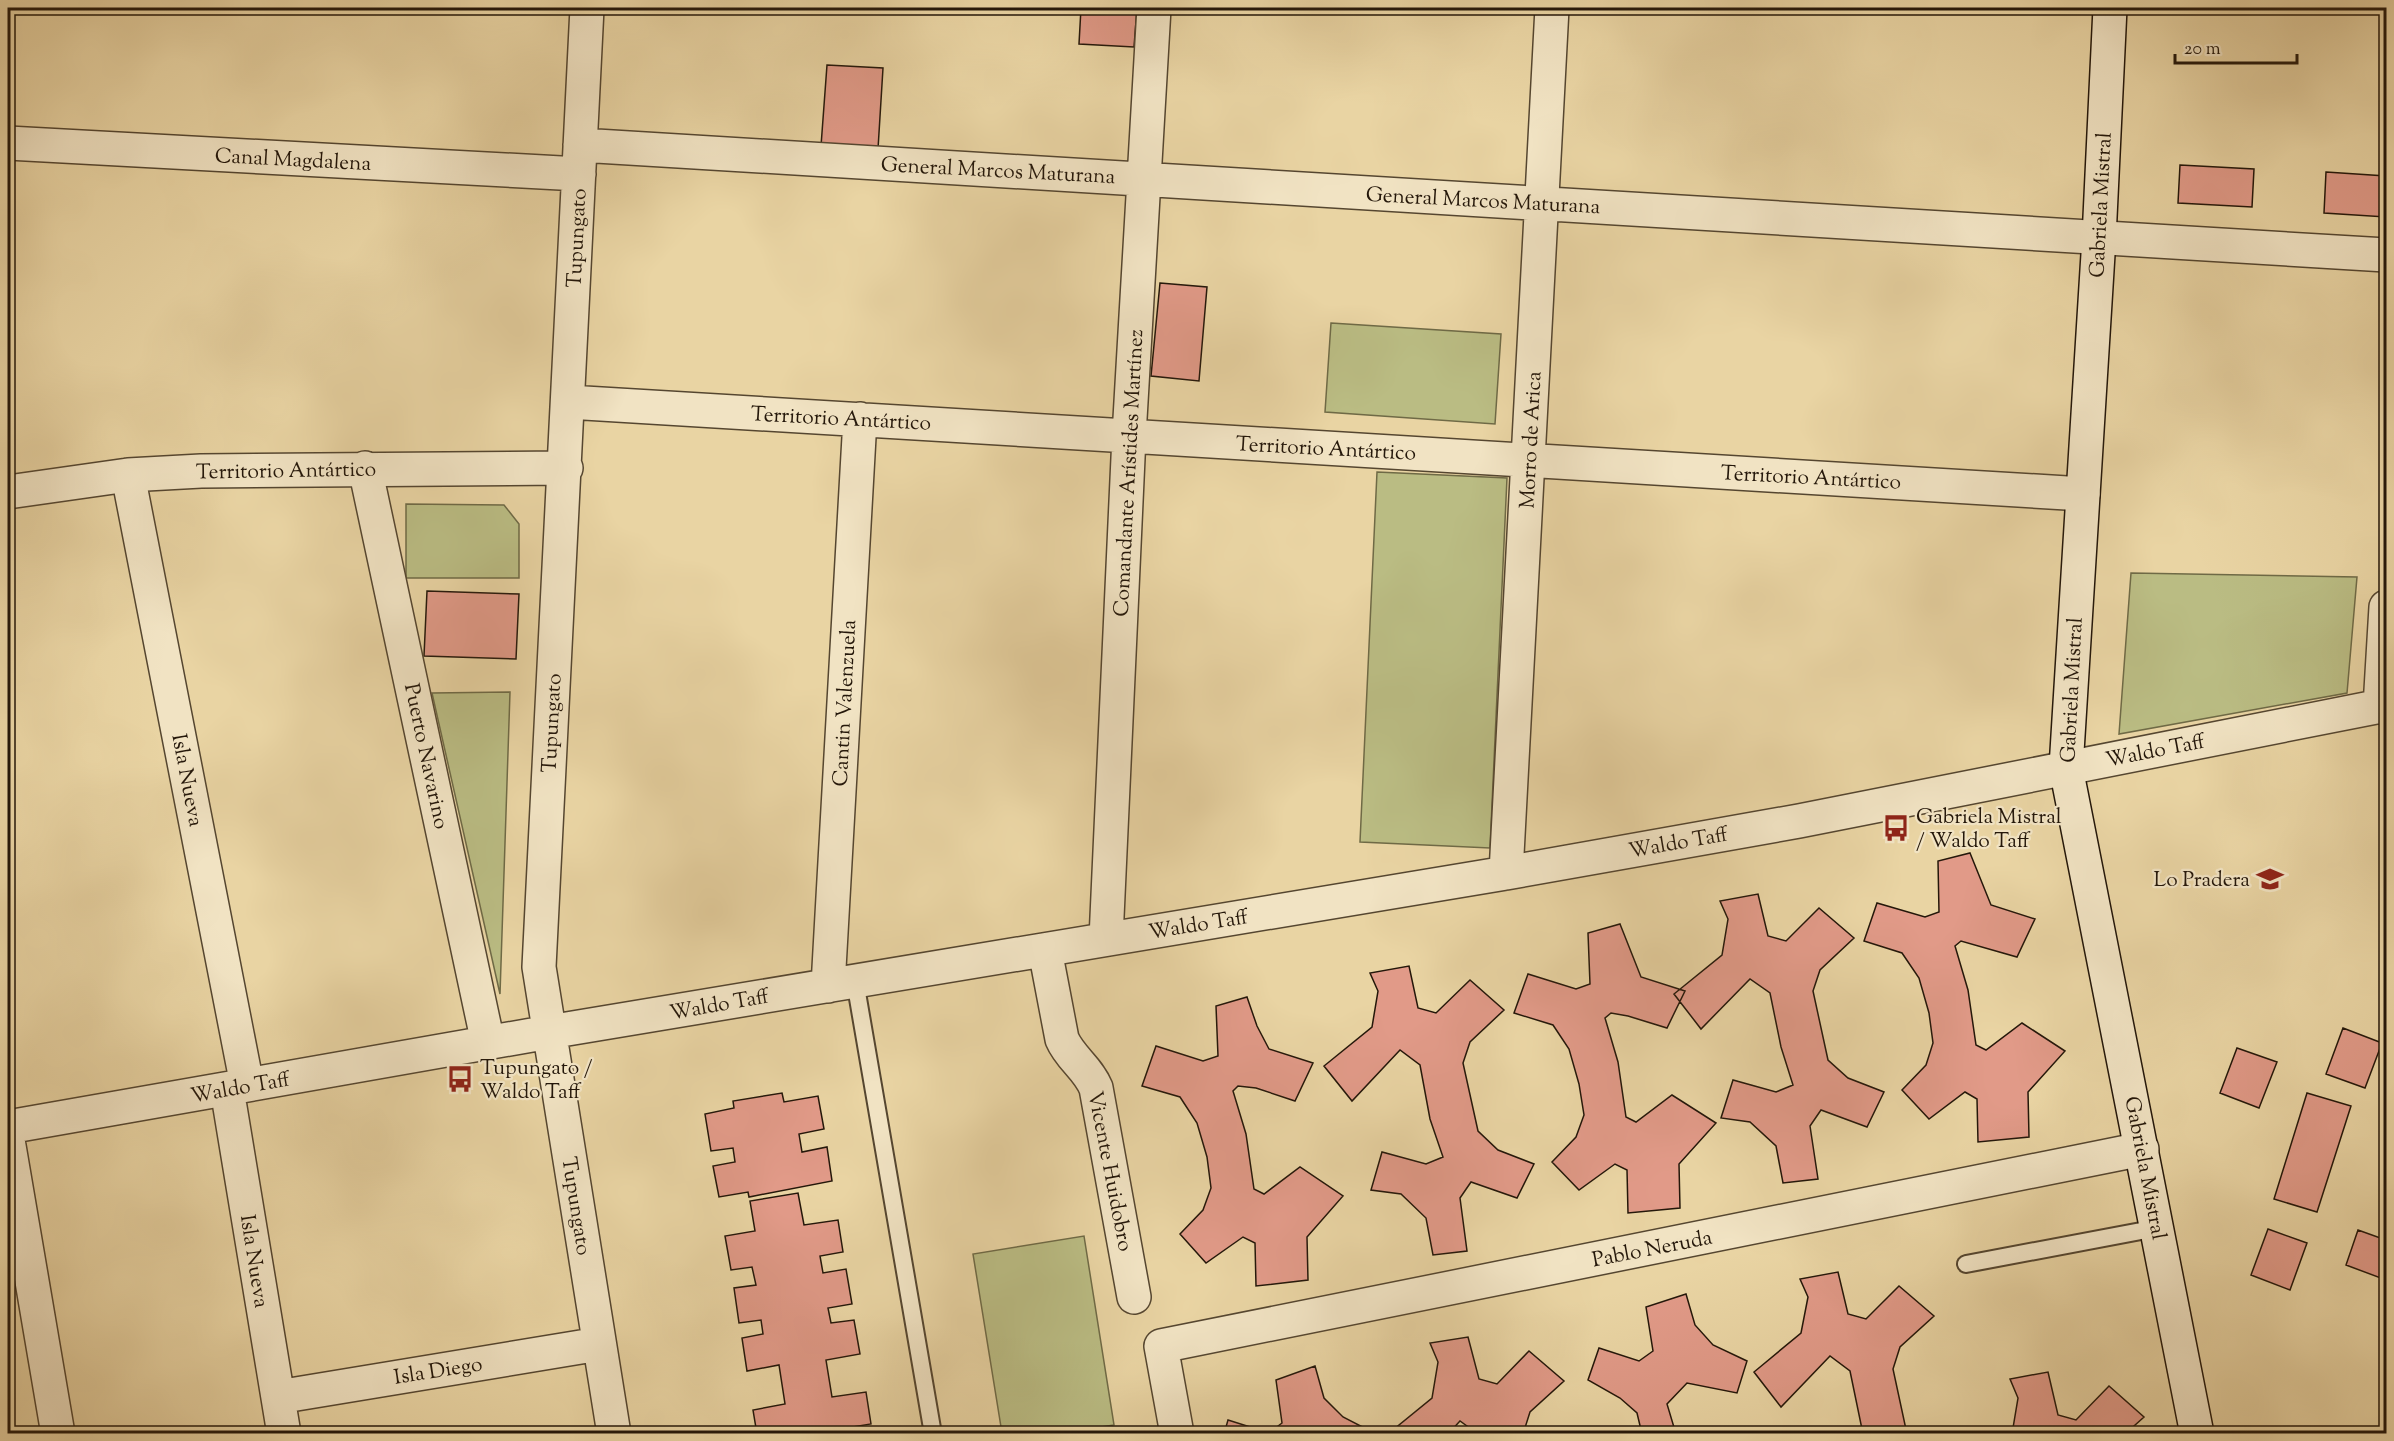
<svg xmlns="http://www.w3.org/2000/svg" width="2394" height="1441" viewBox="0 0 2394 1441" font-family="'Sorts Mill Goudy',serif">
  <style>
    .green { fill: #babc83; stroke: #6f6a46; stroke-width: 1.5 }
    .building { fill: #e19a88; stroke: #24170a; stroke-width: 1.5 }
    .lines { fill: none; stroke-linecap: round; stroke-linejoin: round }
    .lane-casing { stroke: #554630; stroke-width: 20 }
    .street-casing { stroke: #554630; stroke-width: 36 }
    .secondary-casing { stroke: #24170a; stroke-width: 36 }
    .lane { stroke: #f1e3c3; stroke-width: 16 }
    .street { stroke: #f1e3c3; stroke-width: 33 }
    .secondary { stroke: #f1e3c3; stroke-width: 33 }
    .labels { text-anchor: middle; stroke-width: 4.5; stroke-linejoin: round; paint-order: stroke }
    .street-label { font-size: 21px; fill: #24170a; stroke: #f1e3c3 }
    .poi-label { font-size: 21px; fill: #24170a; stroke: #f1e3c3; text-anchor: start }
  </style>
  <rect width="100%" height="100%" fill="#e9d4a3"/>
  <filter id="stains"><feTurbulence type="fractalNoise" baseFrequency=".00333" numOctaves="4"/><feColorMatrix values="0 0 0 0 .2 0 0 0 0 .09 0 0 0 0 .02 0 0 0 .5 -.17"/></filter>
  <radialGradient id="worn" r=".72"><stop offset=".6" stop-color="#630" stop-opacity="0"/><stop offset="1" stop-color="#630" stop-opacity=".3"/></radialGradient>
  <!-- green -->
  <path class="green" d="M1331,323L1501,334L1495,424L1325,412Z
    M1377,472L1507,478L1490,848L1360,842Z
    M406,504L504,505L519,524V578H406Z
    M2131,573L2357,577L2347,693L2119,734Z
    M510,692L500,994L432,693Z
    M1084,1236L1114,1425L1063,1433H1002L973,1254Z"/>
  <!-- building -->
  <path class="building" d="M1081,8H1137L1134,47L1079,44Z
    M827,65L883,68L878,149L821,146Z
    M2180,165L2254,169L2252,207L2178,203Z
    M2326,172L2386,176V217L2324,213Z
    M1160,283L1207,287L1199,381L1151,376Z
    M427,591L519,594L516,659L424,656Z
    M1970,853L1991,905L2035,919L2017,957L1961,941L1955,946L1968,990L1976,1045L1986,1050L2022,1023L2065,1051L2028,1092L2029,1137L1978,1142L1977,1099L1965,1092L1929,1119L1902,1090L1926,1065L1933,1043L1929,1013L1919,978L1902,953L1864,941L1877,903L1925,917L1939,912L1938,861Z
    M1758,894L1768,936L1786,941L1819,908L1854,938L1820,970L1813,991L1828,1060L1848,1078L1884,1092L1867,1127L1821,1110L1810,1126L1818,1179L1783,1183L1776,1146L1750,1122L1721,1118L1733,1080L1776,1092L1793,1085L1781,1047L1770,993L1750,979L1701,1029L1674,994L1722,955L1728,919L1720,901Z
    M1620,924L1641,977L1685,991L1667,1028L1628,1016L1611,1013L1605,1018L1618,1062L1626,1117L1636,1122L1672,1095L1716,1123L1679,1164L1680,1208L1628,1213L1627,1170L1615,1164L1579,1190L1552,1162L1576,1137L1584,1115L1579,1084L1569,1049L1553,1025L1514,1013L1528,974L1576,989L1590,984L1588,933Z
    M1409,966L1418,1008L1436,1013L1470,980L1504,1010L1470,1042L1463,1063L1478,1131L1498,1150L1534,1164L1517,1198L1471,1182L1460,1198L1467,1251L1433,1255L1426,1218L1401,1194L1371,1190L1382,1152L1426,1164L1443,1157L1430,1119L1420,1065L1400,1050L1352,1101L1324,1066L1372,1027L1378,991L1370,973Z
    M1247,997L1257,1026L1269,1049L1313,1063L1295,1101L1256,1088L1238,1086L1233,1091L1246,1134L1254,1189L1264,1194L1300,1167L1343,1196L1307,1237L1308,1280L1256,1286L1255,1243L1243,1237L1206,1263L1180,1234L1203,1210L1211,1188L1207,1157L1197,1123L1180,1097L1142,1086L1156,1046L1203,1061L1218,1056L1216,1006Z
    M2343,1028L2382,1043L2365,1088L2326,1074Z
    M2237,1048L2277,1062L2259,1108L2220,1093Z
    M782,1093L784,1102L818,1096L824,1129L799,1134L802,1152L827,1147L832,1181L749,1197L748,1192L719,1197L713,1166L735,1162L733,1148L711,1151L705,1114L734,1108L733,1101Z
    M2307,1093L2351,1106L2317,1212L2274,1199Z
    M798,1193L804,1225L838,1220L843,1252L820,1256L823,1273L846,1269L852,1304L828,1308L831,1323L854,1320L860,1354L826,1360L832,1397L866,1392L871,1424L846,1428L847,1434H757L753,1410L785,1404L779,1365L747,1371L742,1338L763,1334L761,1320L739,1323L734,1288L756,1285L752,1267L731,1270L725,1236L755,1231L750,1201Z
    M2268,1229L2307,1243L2290,1290L2251,1275Z
    M2358,1230L2386,1240V1280L2346,1265Z
    M1838,1272L1848,1314L1866,1319L1899,1286L1934,1316L1900,1347L1893,1369L1907,1434H1863L1850,1371L1830,1356L1781,1407L1754,1372L1801,1333L1808,1297L1800,1279Z
    M1686,1294L1695,1325L1713,1345L1747,1361L1737,1393L1687,1383L1667,1404L1676,1434H1642L1637,1413L1620,1398L1588,1380L1599,1348L1639,1361L1653,1351L1646,1307Z
    M1468,1337L1479,1379L1497,1384L1529,1351L1564,1381L1530,1412L1523,1434H1478L1460,1421L1448,1434H1388L1432,1398L1438,1362L1430,1343Z
    M1315,1366L1324,1398L1343,1417L1376,1434H1224L1228,1420L1269,1433L1282,1423L1276,1380Z
    M2048,1372L2058,1415L2076,1420L2109,1386L2144,1417L2125,1434H2012L2018,1398L2010,1379Z"/>
  <g class="lines">
    <defs>
      <path id="lane" d="M855,981L933,1434
        M1966,1264L2157,1228"/>
      <path id="street" d="M587,8L539,967L614,1434
        M8,143L579,174
        M580,145L2386,255
        M568,402L2083,494
        M365,468L488,1043
        M128,475L247,1085
        M8,492L128,475L201,471L566,468
        M2380,707L2386,607
        M1506,873L1552,8
        M1106,939L1129,436L1154,8
        M1045,950L1062,1039C1070,1058 1088,1068 1096,1088L1134,1297
        M828,986L860,419
        M227,1089L284,1434
        M8,1127L549,1032L1506,873L1799,821L2386,705
        M8,1140L58,1434
        M278,1397L599,1344
        M1177,1434L1161,1346L2142,1149"/>
      <path id="secondary" d="M2110,8L2099,238L2066,768L2197,1434"/>
    </defs>
    <!-- lane casing -->
    <use href="#lane" class="lane-casing"/>
    <!-- street casing -->
    <use href="#street" class="street-casing"/>
    <!-- secondary casing -->
    <use href="#secondary" class="secondary-casing"/>
    <!-- lane -->
    <use href="#lane" class="lane"/>
    <!-- street -->
    <use href="#street" class="street"/>
    <!-- secondary -->
    <use href="#secondary" class="secondary"/>
  </g>
  <!-- icons -->
  <defs>
    <symbol id="bus-bare" viewBox="-9 -9 18 18"><path d="M-5-6H5V4H4V6H2V4H-2V6H-4V4H-5ZM-3.5-4V0h7V-4ZM-3.5 1.2v1.5H-2V1.2ZM2 1.2v1.5H3.5V1.2Z" fill="#8f2418" stroke="#f1e3c3" stroke-width="2.5" paint-order="stroke"/></symbol>
    <symbol id="school-bare" viewBox="-9 -9 18 18"><path d="M0-5L7-2L0 1L-7-2ZM-4 1L0 2.5L4 1V4Q0 6-4 4Z" fill="#8f2418" stroke="#f1e3c3" stroke-width="2.5" paint-order="stroke"/></symbol>
  </defs>
  <g fill-rule="evenodd">
    <use href="#bus-bare" x="1877" y="809" width="38" height="38"/>
    <use href="#school-bare" x="2251" y="860" width="38" height="38"/>
    <use href="#bus-bare" x="441" y="1060" width="38" height="38"/>
  </g>
  <g class="labels">
    <!-- street labels -->
    <g class="street-label">
      <text transform="translate(293 159) rotate(3)" y="7">Canal Magdalena</text>
      <text transform="translate(998 170) rotate(3)" y="7">General Marcos Maturana</text>
      <text transform="translate(1483 200) rotate(3)" y="7">General Marcos Maturana</text>
      <text transform="translate(2100 205) rotate(-87)" y="7">Gabriela Mistral</text>
      <text transform="translate(576 238) rotate(-87)" y="7">Tupungato</text>
      <text transform="translate(841 418) rotate(3)" y="7">Territorio Antártico</text>
      <text transform="translate(1530 440) rotate(-87)" y="7">Morro de Arica</text>
      <text transform="translate(1326 448) rotate(3)" y="7">Territorio Antártico</text>
      <text transform="translate(286 470) rotate(-1)" y="7">Territorio Antártico</text>
      <text transform="translate(1128 473) rotate(-87)" y="7">Comandante Arístides Martínez</text>
      <text transform="translate(1811 477) rotate(3)" y="7">Territorio Antártico</text>
      <text transform="translate(2071 690) rotate(-87)" y="7">Gabriela Mistral</text>
      <text transform="translate(844 703) rotate(-87)" y="7">Cantin Valenzuela</text>
      <text transform="translate(551 723) rotate(-87)" y="7">Tupungato</text>
      <text transform="translate(2155 750) rotate(-11)" y="7">Waldo Taff</text>
      <text transform="translate(427 756) rotate(78)" y="7">Puerto Navarino</text>
      <text transform="translate(188 780) rotate(79)" y="7">Isla Nueva</text>
      <text transform="translate(1678 842) rotate(-10)" y="7">Waldo Taff</text>
      <text transform="translate(1198 924) rotate(-9)" y="7">Waldo Taff</text>
      <text transform="translate(719 1004) rotate(-10)" y="7">Waldo Taff</text>
      <text transform="translate(240 1087) rotate(-10)" y="7">Waldo Taff</text>
      <text transform="translate(2146 1168) rotate(79)" y="7">Gabriela Mistral</text>
      <text transform="translate(1111 1171) rotate(79)" y="7">Vicente Huidobro</text>
      <text transform="translate(577 1206) rotate(81)" y="7">Tupungato</text>
      <text transform="translate(1652 1248) rotate(-11)" y="7">Pablo Neruda</text>
      <text transform="translate(255 1261) rotate(81)" y="7">Isla Nueva</text>
      <text transform="translate(438 1370) rotate(-9)" y="7">Isla Diego</text>
    </g>
    <!-- poi labels -->
    <g class="poi-label">
      <text x="1916" y="823">Gabriela Mistral<tspan x="1916" dy="24">/ Waldo Taff</tspan></text>
      <text x="2250" y="886" text-anchor="end">Lo Pradera</text>
      <text x="480" y="1074">Tupungato /<tspan x="480" dy="24">Waldo Taff</tspan></text>
    </g>
  </g>
  <!-- margin -->
  <rect width="2394" height="1441" fill="none" stroke="#e9d4a3" stroke-width="30"/>
  <rect x="9" y="9" width="2376" height="1423" fill="none" stroke="#24170a" stroke-width="3"/>
  <rect x="15" y="15" width="2364" height="1411" fill="none" stroke="#24170a" stroke-width="1.5"/>
  <!-- scale -->
  <path d="M2175 54v9h122v-9" fill="none" stroke="#24170a" stroke-width="3"/>
  <text x="2184" y="54" font-size="18" fill="#24170a" stroke="#f1e3c3" stroke-width="4.5" paint-order="stroke">20 m</text>
  <rect width="100%" height="100%" filter="url(#stains)"/>
  <rect width="100%" height="100%" fill="url(#worn)"/>
</svg>
